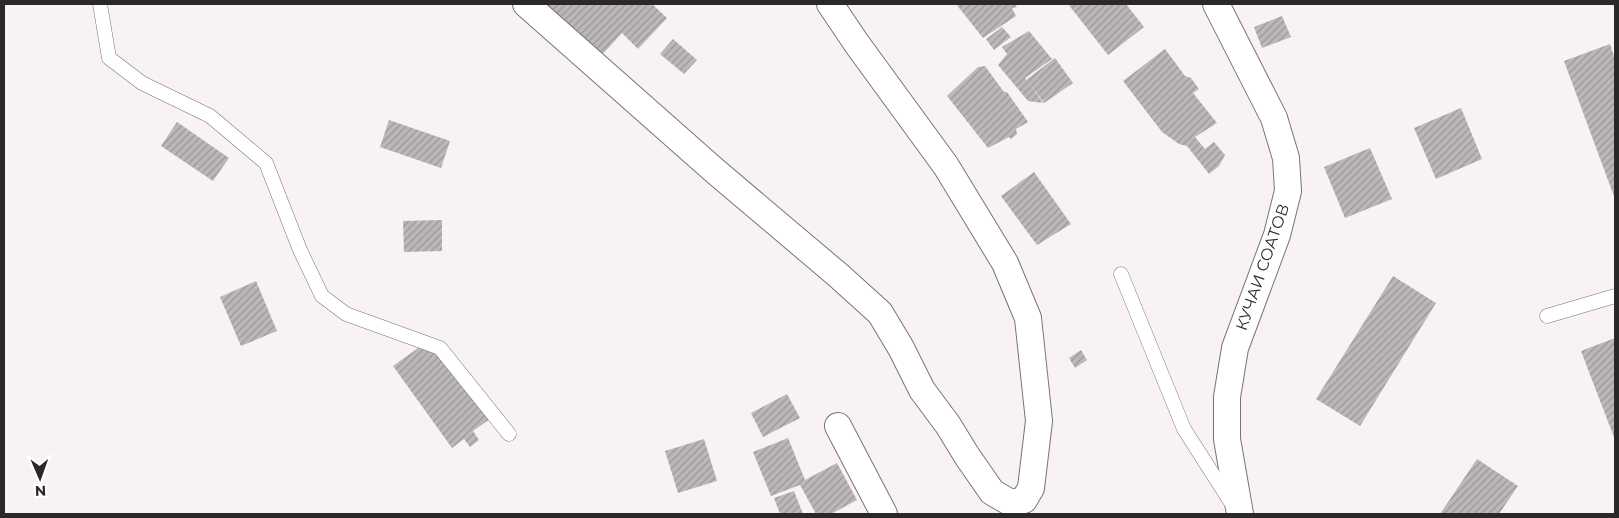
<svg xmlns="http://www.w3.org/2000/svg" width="1619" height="518" viewBox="0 0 1619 518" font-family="Montserrat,sans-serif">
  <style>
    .building { fill: url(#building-hatch) }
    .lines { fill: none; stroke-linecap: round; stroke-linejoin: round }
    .lane-casing { stroke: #787473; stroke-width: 15 }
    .street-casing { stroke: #787473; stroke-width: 28 }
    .lane { stroke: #fff; stroke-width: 14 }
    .street { stroke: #fff; stroke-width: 26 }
    .labels { text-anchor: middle; stroke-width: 4; stroke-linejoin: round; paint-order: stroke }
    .street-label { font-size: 16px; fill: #2b2928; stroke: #fff }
  </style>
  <defs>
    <pattern id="building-hatch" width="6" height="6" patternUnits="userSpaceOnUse" patternTransform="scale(1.25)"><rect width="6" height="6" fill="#bdb8b7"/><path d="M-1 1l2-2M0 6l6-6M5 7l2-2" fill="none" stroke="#9a9695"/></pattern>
  </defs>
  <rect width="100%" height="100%" fill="#f8f3f2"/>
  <!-- building -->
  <path class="building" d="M543,4H652L667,18L638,49L622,33L600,57Z
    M956,4H1015L1017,7L1012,8L1016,16L983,38Z
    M1068,4H1126L1144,27L1108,55Z
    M1282,16L1291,37L1262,48L1254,27Z
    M1002,27L1011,37L994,50L986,39Z
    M1029,31L1052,59L1025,78L1026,80L1055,58L1073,83L1044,103L1029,83L1043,103L1028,101L998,65L1007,54L1002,47Z
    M673,39L697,60L684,74L660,54Z
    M1610,44L1615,59V199L1564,61Z
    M1165,49L1185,76L1191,78L1199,89L1193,93L1217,123L1195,137L1205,149L1214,142L1225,155L1219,166L1209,174L1187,146L1179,144L1162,132L1123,81Z
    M985,66L1004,92H1007L1028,122L1016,129L1017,134L1011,139L1009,137L988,148L947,96L978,67Z
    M1461,108L1482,159L1436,179L1414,128Z
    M389,120L450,141L441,168L380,147Z
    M177,122L229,158L213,181L161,146Z
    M1370,148L1392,199L1345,218L1324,167Z
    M1034,172L1071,224L1037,245L1001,196Z
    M442,220V251L404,252L403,221Z
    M1393,276L1436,303L1360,426L1316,399Z
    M256,281L277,331L241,346L220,297Z
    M432,338L490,419L473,431L479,440L470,447L464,439L452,448L393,366Z
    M1615,338V440L1581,351Z
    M1081,350L1087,360L1075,368L1069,358Z
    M787,394L800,418L763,437L751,413Z
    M788,438L805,480L837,463L857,500L831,514H816L800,485L771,496L753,452Z
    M704,439L717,481L678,493L665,451Z
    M1477,459L1518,486L1499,514H1440Z
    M794,491L803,514H780L774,498Z"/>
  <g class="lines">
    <defs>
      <path id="lane" d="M100,4L109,58L142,83L210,116L266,163L300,250L322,296L346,314L440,348L509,434
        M1121,274L1184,429L1232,504
        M1547,316L1615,296"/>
      <path id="street" d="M526,4L715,171L838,275L880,313L901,348L922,390L948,425L967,456L992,492L1011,503L1024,500L1031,488L1039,421L1028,318L1005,263L946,166L857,44L830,4
        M1216,4L1274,118L1286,158L1288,191L1277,235L1235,348L1227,397V439L1240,514
        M838,426L884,514"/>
    </defs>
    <!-- lane casing -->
    <use href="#lane" class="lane-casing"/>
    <!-- street casing -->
    <use href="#street" class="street-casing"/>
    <!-- lane -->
    <use href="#lane" class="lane"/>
    <!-- street -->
    <use href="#street" class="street"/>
  </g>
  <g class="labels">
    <!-- street labels -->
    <g class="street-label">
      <text transform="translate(1262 267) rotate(-71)" y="6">КУЧАИ СОАТОВ</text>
    </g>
  </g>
  <!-- border -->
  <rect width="1619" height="518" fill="none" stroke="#2b2928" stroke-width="10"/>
  <!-- north arrow -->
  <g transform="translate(40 478) rotate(178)" stroke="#ffffff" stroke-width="4" paint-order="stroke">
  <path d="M0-4L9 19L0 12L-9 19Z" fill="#2b2928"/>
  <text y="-8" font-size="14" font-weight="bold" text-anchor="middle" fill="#2b2928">N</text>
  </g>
</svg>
